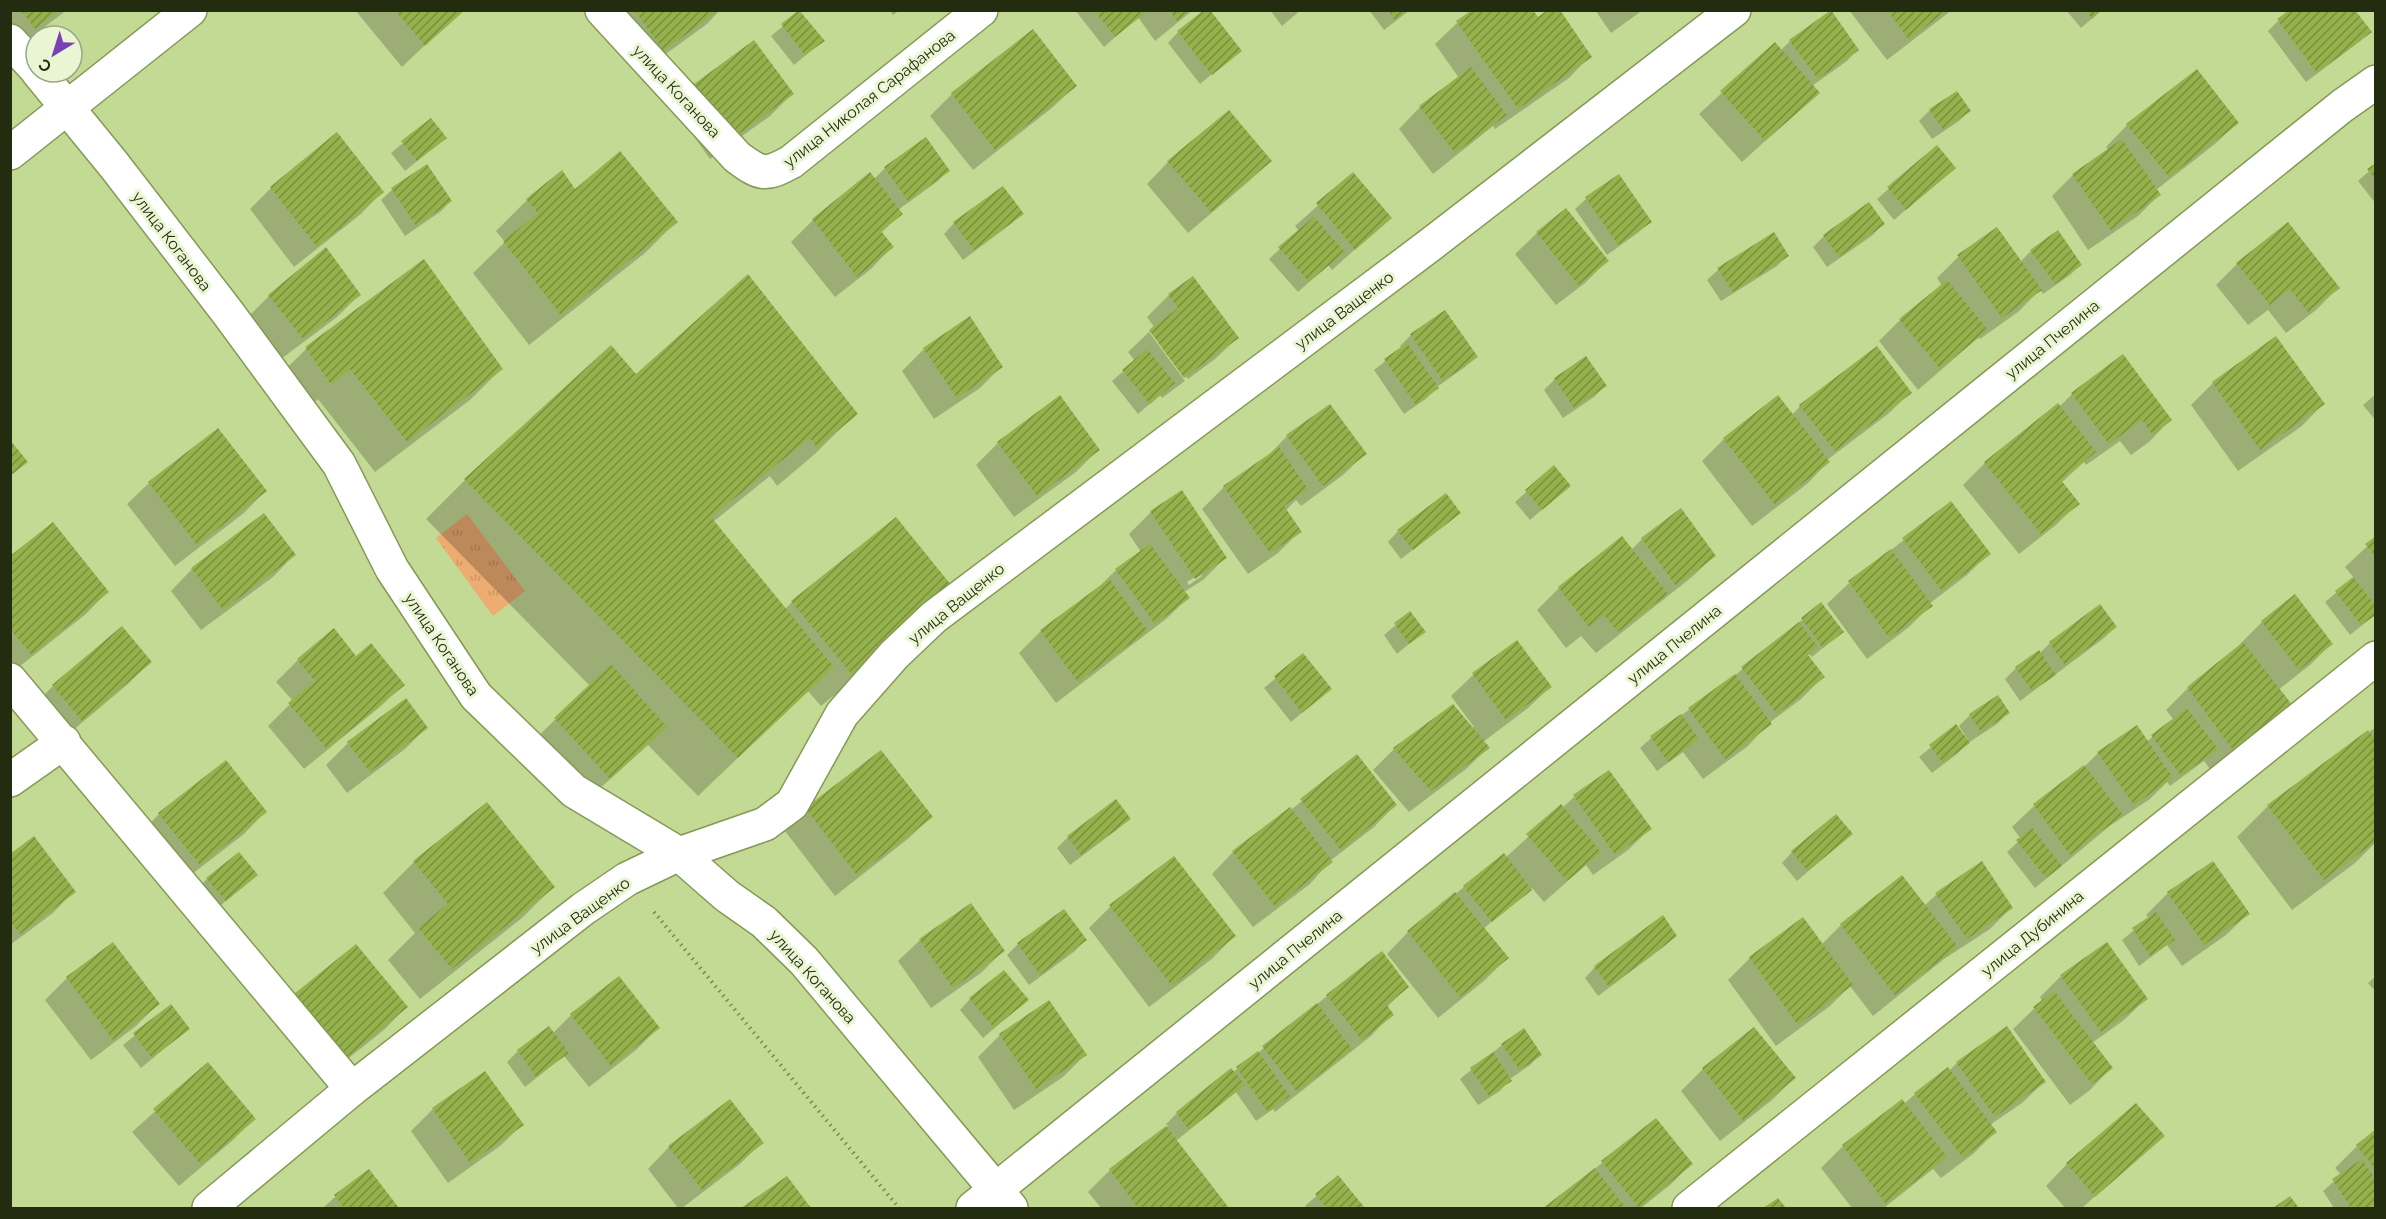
<svg xmlns="http://www.w3.org/2000/svg" width="2386" height="1219" viewBox="0 0 2386 1219" font-family="Raleway,sans-serif">
  <style>
    .park { fill: url(#park-tufts) }
    .shadow { fill: #0003; fill-rule: evenodd }
    .building { fill: url(#building-hatch) }
    .lines { fill: none; stroke-linecap: round; stroke-linejoin: round }
    .minor-casing { stroke: #859956; stroke-width: 36 }
    .path { stroke: #798956; stroke-width: 4; stroke-dasharray: 1.5 4.5; stroke-linecap: butt }
    .minor { stroke: #fff; stroke-width: 33 }
    .labels { text-anchor: middle; stroke-width: 6; stroke-linejoin: round; paint-order: stroke }
    .street-label { font-size: 16px; fill: #242c10; stroke: #eaf6d3 }
  </style>
  <defs>
    <pattern id="park-tufts" width="24" height="20" patternUnits="userSpaceOnUse" patternTransform="scale(1.5)"><rect width="24" height="20" fill="#edac71"/><path d="M3 7l-1-3M5 7V3M7 7l1-3M15 17l-1-3M17 17v-4M19 17l1-3" fill="none" stroke="#cb9461"/></pattern>
    <pattern id="building-hatch" width="6" height="6" patternUnits="userSpaceOnUse" patternTransform="scale(1.5)"><rect width="6" height="6" fill="#95b14b"/><path d="M-1 1l2-2M0 6l6-6M5 7l2-2" fill="none" stroke="#79903d"/></pattern>
  </defs>
  <rect width="100%" height="100%" fill="#c3da94"/>
  <!-- park -->
  <path class="park" d="M467,514L525,591L493,616L436,538Z"/>
  <!-- shadow -->
  <path class="shadow" d="M10,10H67L10,53Z
    M355,10H462L402,67Z
    M597,10H720L707,24L641,72Z
    M890,10H900L893,15Z
    M1075,10H1193L1155,41L1138,17L1104,47Z
    M1270,10H1301L1282,26Z
    M1369,10H1410L1384,30Z
    M1474,10L1538,19L1590,56L1569,78L1495,129L1493,126L1433,174L1399,129L1420,107L1459,78L1435,44L1457,23Z
    M1595,10H1643L1611,33Z
    M1849,10H1952L1887,60Z
    M2066,10H2102L2081,28Z
    M800,12L823,41L794,65L771,36Z
    M2278,21L2370,32L2359,42L2306,82L2268,31Z
    M1178,32L1240,51L1200,84L1168,43Z
    M1790,41L1857,50L1847,61L1812,86L1818,93L1742,162L1699,114L1775,44L1781,50Z
    M695,85L792,94L770,116L710,159L673,107Z
    M1075,86L1053,107L973,170L930,116L952,94Z
    M1930,110L1969,111L1959,121L1932,139L1919,121Z
    M431,120L445,138L405,171L391,153Z
    M2237,123L2215,144L2156,190L2159,195L2138,216L2088,250L2052,196L2073,175L2108,150L2106,147L2127,125Z
    M1937,147L1943,178L1894,220L1877,199Z
    M1270,161L1248,182L1188,233L1147,184L1168,162Z
    M2376,165V204L2358,181Z
    M427,166L451,201L440,212L405,236L381,200L392,190Z
    M885,168L948,170L938,181L898,210L901,214L881,233L892,247L871,269L835,297L791,242L813,220L870,175L874,179Z
    M1353,174L1390,218L1332,270L1328,265L1298,292L1269,259L1299,231L1295,226Z
    M1618,176L1650,221L1639,232L1607,255L1575,209L1586,199Z
    M271,188L382,192L361,214L294,267L250,209Z
    M575,191L676,222L645,253L529,345L473,273L505,242L496,231L527,200Z
    M1022,214L1011,224L963,260L944,234L954,223Z
    M1883,224L1873,235L1827,267L1813,247L1824,236Z
    M1537,233L1607,261L1585,283L1556,305L1515,254Z
    M1774,234L1787,256L1777,266L1721,301L1707,280L1718,270Z
    M325,249L359,295L337,317L281,359L247,318L269,296Z
    M2031,251L2080,265L2070,275L2043,294L2040,290L2018,312L1980,339L1979,337L1918,390L1879,341L1900,320L1942,286L1937,278L1958,257L2020,262Z
    M2237,264L2338,288L2316,310L2286,333L2268,310L2248,325L2216,285Z
    M1193,278L1237,338L1215,359L1188,379L1152,332H1149L1154,327L1147,317L1169,295Z
    M1149,332L1185,381L1162,398L1160,395L1138,414L1112,381L1135,361L1128,352Z
    M1411,335L1476,357L1465,367L1437,387L1427,398L1404,414L1374,370L1402,348L1400,346Z
    M306,349L501,369L470,400L375,472L318,399L299,415L275,380Z
    M924,349L1001,367L980,388L934,419L902,371Z
    M1585,358L1605,386L1594,397L1563,418L1544,390L1555,379Z
    M636,376L856,413L816,453L777,486L770,476L713,522L785,609L792,602L922,623L821,706L808,691L698,796L648,745L587,800L533,741L590,686L426,519L465,480Z
    M2213,383L2323,404L2302,426L2238,471L2191,405Z
    M1910,393L1888,414L1827,460L1828,462L1807,484L1752,526L1702,461L1724,439L1792,415L1800,406Z
    M2072,394L2170,420L2149,442L2131,455L2120,441L2086,465L2084,462L2061,483L2078,503L2056,525L2019,554L1963,485L1985,463L2059,407Z
    M2376,394V421L2363,405Z
    M1060,397L1098,450L1076,472L1014,517L976,465L998,443Z
    M1287,436L1365,454L1343,475L1301,506L1296,500L1285,511L1300,531L1278,553L1248,574L1202,509L1224,487L1265,459Z
    M1554,467L1558,496L1530,520L1515,502Z
    M149,483L265,491L244,513L175,566L127,504Z
    M1182,492L1225,558L1203,580L1184,592L1188,598L1166,619L1056,703L1019,653L1041,631L1094,592L1116,570L1141,552L1129,534L1151,512ZM1202,573V576L1189,585L1187,582Z
    M1951,503L1989,553L1967,575L1929,604L1931,605L1909,627L1867,659L1827,604L1849,583Z
    M1460,513L1401,559L1388,542L1398,531Z
    M1622,538L1631,550L1642,539L1714,556L1692,577L1596,653L1581,636L1566,648L1537,610L1559,588Z
    M2376,538V614L2350,635L2325,602L2354,578L2345,567Z
    M294,555L273,577L201,630L171,591L192,569Z
    M10,558L107,592L86,614L10,674Z
    M2295,596L2331,644L2310,665L2278,690L2291,706L2213,773L2204,761L2170,786L2167,782L2150,799L2111,825L2035,888L2007,852L2021,839L2012,827L2034,806L2082,769L2098,753L2136,727L2146,742L2174,720L2166,710L2188,688L2242,646L2240,644L2262,622Z
    M1821,604L1842,632L1812,657L1809,654L1807,656L1823,677L1801,699L1769,723L1748,746L1703,779L1683,752L1657,771L1640,748L1651,738L1733,677Z
    M2100,606L2115,627L2104,638L2020,701L2005,679L2016,668L2039,654L2050,643Z
    M1410,613L1424,631L1397,654L1384,635Z
    M334,631L356,658L403,684L381,706L304,769L268,726L293,701L276,682L298,660Z
    M1517,642L1550,687L1528,708L1483,742L1488,748L1466,769L1409,812L1373,770L1394,749L1474,727L1451,696L1473,675Z
    M1303,655L1330,689L1291,722L1264,688Z
    M150,662L128,684L59,742L31,708L53,686Z
    M405,700L426,728L405,749L347,793L326,765L348,743Z
    M2008,713L1997,724L1968,743L1957,754L1932,773L1919,757L1956,727L1966,741L1968,740L1959,726L1970,715Z
    M2376,727V842L2355,863L2292,910L2237,837L2268,806Z
    M1356,756L1395,805L1374,827L1330,861L1310,884L1253,927L1212,874L1233,852L1291,810Z
    M1609,772L1650,829L1628,850L1593,875L1586,865L1544,902L1532,888L1483,929L1507,958L1485,980L1438,1018L1387,954L1408,932L1464,887L1505,858L1561,807L1562,808L1574,797Z
    M1116,802L1129,819L1118,829L1070,865L1057,848L1068,837Z
    M806,810L931,817L909,838L835,896L785,831Z
    M265,812L244,834L178,885L138,836L159,814Z
    M1851,834L1797,881L1782,863L1792,852Z
    M10,856L74,891L53,913L10,945Z
    M414,862L553,887L522,918L420,999L388,960L415,933L383,893Z
    M1981,863L2011,908L1990,929L1944,959L1873,1016L1850,986L1830,1006L1776,1046L1728,980L1750,958L1803,919L1822,944L1841,925L1924,906L1936,895Z
    M2212,863L2248,914L2226,935L2182,966L2167,945L2139,966L2122,940L2149,918L2146,915L2168,893Z
    M207,879L245,885L214,911L197,889Z
    M1110,907L1234,936L1213,958L1149,1007L1089,928Z
    M1676,935L1665,946L1598,996L1585,978L1595,967Z
    M920,940L1003,951L981,973L931,1008L898,961Z
    M1085,940L1075,951L1029,985L1007,955L1018,944Z
    M2061,976L2146,999L2124,1020L2092,1043L2111,1068L2090,1090L2070,1105L2013,1029L2042,1001L2040,997Z
    M2376,976V992L2368,983Z
    M67,978L158,1004L136,1026L91,1060L45,1000Z
    M619,978L658,1028L636,1050L589,1087L564,1056L525,1087L507,1062L518,1051L549,1028L553,1033L571,1015Z
    M1407,987L1387,1007L1392,1014L1371,1036L1275,1112L1273,1109L1256,1121L1236,1092L1176,1141L1227,1208H1101L1088,1192L1110,1170L1168,1126L1166,1124L1177,1113L1231,1070L1233,1072L1253,1057L1327,996Z
    M970,999L1027,1000L983,1038L960,1010Z
    M1049,1002L1085,1055L1063,1077L1014,1110L978,1057L1000,1035Z
    M171,1006L188,1029L141,1068L123,1045Z
    M406,1007L385,1029L324,1078L273,1017Z
    M1754,1029L1794,1078L1772,1100L1720,1141L1681,1091L1703,1069Z
    M1502,1045L1540,1055L1530,1065L1510,1079L1500,1091L1478,1105L1460,1079Z
    M1957,1063L2044,1082L2022,1103L1990,1125L1995,1132L1973,1154L1941,1178L1933,1169L1884,1208H1852L1821,1168L1843,1146L1902,1101L1904,1104L1915,1094L1947,1069L1949,1071Z
    M208,1064L254,1119L233,1140L179,1186L132,1132Z
    M485,1073L522,1125L500,1146L448,1183L411,1131L433,1109Z
    M2376,1131V1208H2334L2323,1191L2341,1175L2335,1168L2357,1146Z
    M2163,1136L2082,1208H2065L2046,1186L2067,1164Z
    M762,1142L740,1164L682,1208H678L648,1169L669,1147Z
    M1602,1163L1691,1164L1670,1185L1641,1208H1546Z
    M369,1171L397,1208H323L335,1197Z
    M1338,1177L1363,1208H1307L1305,1206Z
    M786,1178L809,1208H744Z"/>
  <!-- building -->
  <path class="building" d="M21,10H59L35,29Z
    M395,10H465L425,46Z
    M634,10H719L664,51Z
    M799,10L825,41L805,55L781,24Z
    M1094,10H1149L1115,37Z
    M1169,10H1190L1177,21Z
    M1204,10H1210L1242,51L1212,75L1177,31Z
    M1388,10H1408L1395,20Z
    M1472,10H1533L1538,17L1547,10H1560L1592,57L1518,109L1456,21Z
    M1831,10L1859,50L1818,79L1789,40Z
    M1887,10H1947L1909,40Z
    M2086,10H2102L2092,19Z
    M2289,10H2355L2372,32L2317,73L2277,19Z
    M1033,29L1077,86L995,150L951,93Z
    M754,40L794,94L733,138L694,84Z
    M1775,42L1820,93L1765,141L1720,91Z
    M1471,67L1507,115L1455,153L1419,106Z
    M2197,69L2239,123L2169,177L2126,124Z
    M1957,91L1971,111L1943,130L1929,109Z
    M1229,110L1272,161L1211,212L1167,161Z
    M431,118L447,138L417,161L401,141Z
    M337,132L384,192L317,247L270,187Z
    M926,137L950,171L908,201L884,167Z
    M2122,139L2161,195L2111,230L2072,174Z
    M1937,145L1956,168L1906,210L1887,187Z
    M620,151L678,222L561,315L503,241L538,213L526,199L562,170L575,189Z
    M2376,163V180L2367,169Z
    M427,164L452,201L416,226L391,188Z
    M870,172L903,214L881,231L894,247L857,277L812,219Z
    M1353,172L1392,218L1355,250L1316,203Z
    M1619,174L1652,222L1618,245L1585,197Z
    M1003,186L1024,214L974,250L953,222Z
    M1869,202L1885,224L1839,257L1823,235Z
    M1566,208L1609,261L1578,285L1536,232Z
    M1314,217L1345,252L1309,282L1278,247Z
    M2288,222L2340,288L2308,312L2290,289L2270,305L2236,263Z
    M1997,227L2042,290L2002,318L1957,255Z
    M2058,230L2082,265L2055,284L2030,250Z
    M1774,232L1789,256L1733,292L1717,268Z
    M326,247L361,295L303,339L268,295Z
    M424,259L503,369L407,442L350,369L331,385L305,347Z
    M748,274L858,414L817,448L810,438L711,517L834,667L738,758L464,479L611,345L636,374Z
    M1193,276L1239,338L1184,378L1149,330L1178,308L1168,294Z
    M1947,280L1988,330L1940,369L1899,319Z
    M1445,310L1478,357L1443,381L1410,334Z
    M970,316L1003,367L957,398L923,348Z
    M2276,336L2325,404L2260,450L2212,382Z
    M1407,343L1439,388L1416,405L1384,359Z
    M1877,346L1912,393L1835,451L1799,405Z
    M1147,349L1175,383L1150,404L1122,370Z
    M2123,354L2172,420L2153,435L2142,420L2109,444L2071,393Z
    M1586,356L1607,386L1574,408L1554,378Z
    M1060,395L1100,450L1037,496L997,442Z
    M1778,395L1830,462L1775,505L1723,438Z
    M2058,403L2096,452L2061,480L2080,504L2041,534L1984,462Z
    M1330,404L1367,454L1323,486L1286,435Z
    M218,428L267,491L197,545L148,482Z
    M10,440L28,462L10,476Z
    M1279,447L1308,489L1284,506L1302,532L1270,553L1223,486Z
    M1554,465L1571,486L1542,510L1525,490Z
    M1182,490L1227,558L1195,579L1150,511Z
    M1446,493L1461,513L1413,550L1397,530Z
    M1951,501L1991,554L1942,591L1902,538Z
    M1681,508L1716,556L1676,586L1641,538Z
    M264,513L296,555L223,610L191,568Z
    M896,517L956,591L853,676L791,601Z
    M53,522L109,592L32,655L10,629V556Z
    M1622,536L1668,594L1618,632L1604,615L1589,627L1558,587Z
    M2376,536V557L2365,544Z
    M1150,544L1190,598L1155,624L1115,569Z
    M1891,549L1933,606L1889,638L1848,581Z
    M2353,577L2376,606V615L2361,625L2335,591Z
    M1109,579L1148,631L1078,682L1040,630Z
    M2295,594L2333,644L2299,670L2261,621Z
    M1821,602L1844,632L1823,648L1801,618Z
    M2100,604L2117,627L2065,665L2049,642Z
    M1410,611L1426,632L1409,644L1394,623Z
    M1799,622L1818,647L1808,655L1825,677L1777,714L1741,667Z
    M122,626L152,662L82,721L52,685Z
    M334,628L356,656L371,643L405,685L327,749L288,703L315,681L297,659Z
    M1517,640L1552,687L1506,720L1472,673Z
    M2243,642L2293,706L2235,753L2187,687Z
    M2039,650L2056,675L2032,691L2015,667Z
    M1303,653L1332,689L1302,713L1274,676Z
    M611,664L667,727L610,779L554,718Z
    M1735,674L1772,724L1725,759L1688,708Z
    M1998,695L2010,713L1981,732L1969,714Z
    M406,698L428,728L370,772L347,742Z
    M1453,704L1490,748L1431,791L1393,748Z
    M2187,708L2218,749L2181,776L2151,735Z
    M1681,714L1699,739L1668,762L1650,736Z
    M1956,724L1970,743L1943,763L1929,745Z
    M2137,725L2173,778L2134,805L2097,752Z
    M2368,730L2376,740V841L2324,880L2267,805Z
    M881,750L933,817L857,875L805,808Z
    M1357,754L1397,805L1341,850L1300,799Z
    M226,760L267,812L200,865L158,813Z
    M2084,765L2123,815L2070,855L2033,804Z
    M1609,770L1652,829L1615,855L1573,795Z
    M1116,799L1131,819L1081,855L1067,836Z
    M487,802L555,887L452,969L418,928L448,904L413,861Z
    M1561,804L1601,852L1567,881L1526,834Z
    M1290,807L1333,862L1275,907L1232,851Z
    M1836,814L1853,834L1808,871L1791,851Z
    M2032,828L2062,866L2046,878L2016,840Z
    M34,836L76,892L20,934L10,921V854Z
    M239,852L258,875L226,901L206,878Z
    M1504,853L1532,890L1492,922L1463,886Z
    M1174,856L1236,936L1172,986L1109,905Z
    M1982,861L2013,908L1967,939L1935,893Z
    M2213,861L2250,914L2204,945L2167,892Z
    M1902,875L1958,947L1895,995L1840,924Z
    M1455,892L1509,958L1460,997L1407,931Z
    M971,903L1005,951L953,988L919,939Z
    M1064,909L1087,940L1040,975L1017,943Z
    M2156,912L2175,940L2150,956L2132,928Z
    M1663,915L1677,936L1609,987L1594,966Z
    M1803,917L1853,985L1798,1025L1749,957Z
    M113,942L160,1004L113,1040L66,977Z
    M2107,942L2148,999L2101,1032L2060,975Z
    M356,944L408,1007L346,1058L294,994Z
    M1382,951L1409,987L1387,1005L1394,1015L1362,1040L1326,995Z
    M1004,970L1029,1000L994,1028L969,998Z
    M619,976L660,1028L611,1066L570,1014Z
    M2054,991L2113,1068L2092,1084L2033,1007Z
    M1049,1000L1087,1055L1036,1089L999,1034Z
    M1317,1003L1352,1049L1297,1092L1262,1046Z
    M171,1004L190,1029L152,1058L133,1033Z
    M549,1026L569,1053L536,1077L517,1050Z
    M2007,1026L2046,1082L1995,1117L1956,1062Z
    M1754,1027L1796,1078L1743,1120L1702,1068Z
    M1524,1028L1542,1055L1520,1070L1501,1044Z
    M1258,1051L1290,1096L1268,1112L1236,1067Z
    M1493,1052L1512,1081L1489,1096L1470,1068Z
    M208,1062L256,1119L201,1165L153,1109Z
    M1948,1067L1997,1132L1963,1158L1914,1093Z
    M1231,1068L1245,1085L1189,1130L1176,1112Z
    M485,1071L524,1125L470,1163L432,1108Z
    M730,1099L764,1143L702,1190L668,1146Z
    M1902,1099L1947,1157L1886,1204L1842,1145Z
    M2136,1103L2165,1136L2095,1197L2066,1163Z
    M1656,1118L1693,1164L1639,1208L1601,1161Z
    M1166,1126L1229,1208H1138L1109,1169Z
    M2376,1129V1170L2356,1145Z
    M2362,1159L2376,1180V1208H2351L2332,1179Z
    M1595,1168L1626,1208H1543Z
    M369,1169L399,1208H344L334,1195Z
    M1338,1175L1365,1208H1327L1315,1194Z
    M787,1176L811,1208H741Z
    M2290,1196L2299,1208H2273Z
    M1778,1198L1786,1208H1763Z"/>
  <g class="lines">
    <defs>
      <path id="minor" d="M602,10L737,157C761,175 765,176 791,162L981,10
        M10,41L36,69
        M38,72L114,165L228,313L339,464L392,569L476,696L574,791L679,854L727,896L764,922L804,961L1011,1208
        M10,153L190,10
        M10,680L352,1089
        M10,780L64,742
        M209,1208L352,1089L583,909L627,879L679,854L765,824L792,804L842,714L894,655L934,617L1430,245L1734,10
        M973,1208L2342,106L2376,82
        M1689,1208L2376,658"/>
    </defs>
    <!-- minor casing -->
    <use href="#minor" class="minor-casing"/>
    <!-- path -->
    <path class="path" d="M654,912L899,1208"/>
    <!-- minor -->
    <use href="#minor" class="minor"/>
  </g>
  <g class="labels">
    <!-- street labels -->
    <g class="street-label">
      <text transform="translate(677 91) rotate(47)" y="6">улица Коганова</text>
      <text transform="translate(869 98) rotate(-38)" y="6">улица Николая Сарафанова</text>
      <text transform="translate(172 241) rotate(53)" y="6">улица Коганова</text>
      <text transform="translate(1344 310) rotate(-37)" y="6">улица Ващенко</text>
      <text transform="translate(2052 339) rotate(-39)" y="6">улица Пчелина</text>
      <text transform="translate(956 603) rotate(-39)" y="6">улица Ващенко</text>
      <text transform="translate(442 644) rotate(56)" y="6">улица Коганова</text>
      <text transform="translate(1674 644) rotate(-39)" y="6">улица Пчелина</text>
      <text transform="translate(580 915) rotate(-36)" y="6">улица Ващенко</text>
      <text transform="translate(2032 933) rotate(-39)" y="6">улица Дубинина</text>
      <text transform="translate(1295 949) rotate(-39)" y="6">улица Пчелина</text>
      <text transform="translate(813 976) rotate(48)" y="6">улица Коганова</text>
    </g>
  </g>
  <!-- border -->
  <rect width="2386" height="1219" fill="none" stroke="#242c10" stroke-width="24"/>
  <!-- north arrow -->
  <g transform="translate(54 54) rotate(218)"><circle r="28" fill="#eaf6d3" stroke="#9ba585" stroke-width="1.5"/>
  <path d="M0-4.5L10 22L0 15L-10 22Z" fill="#7a41b7"/>
  <text y="-9" font-size="16" font-weight="bold" text-anchor="middle" fill="#242c10">С</text>
  </g>
</svg>
